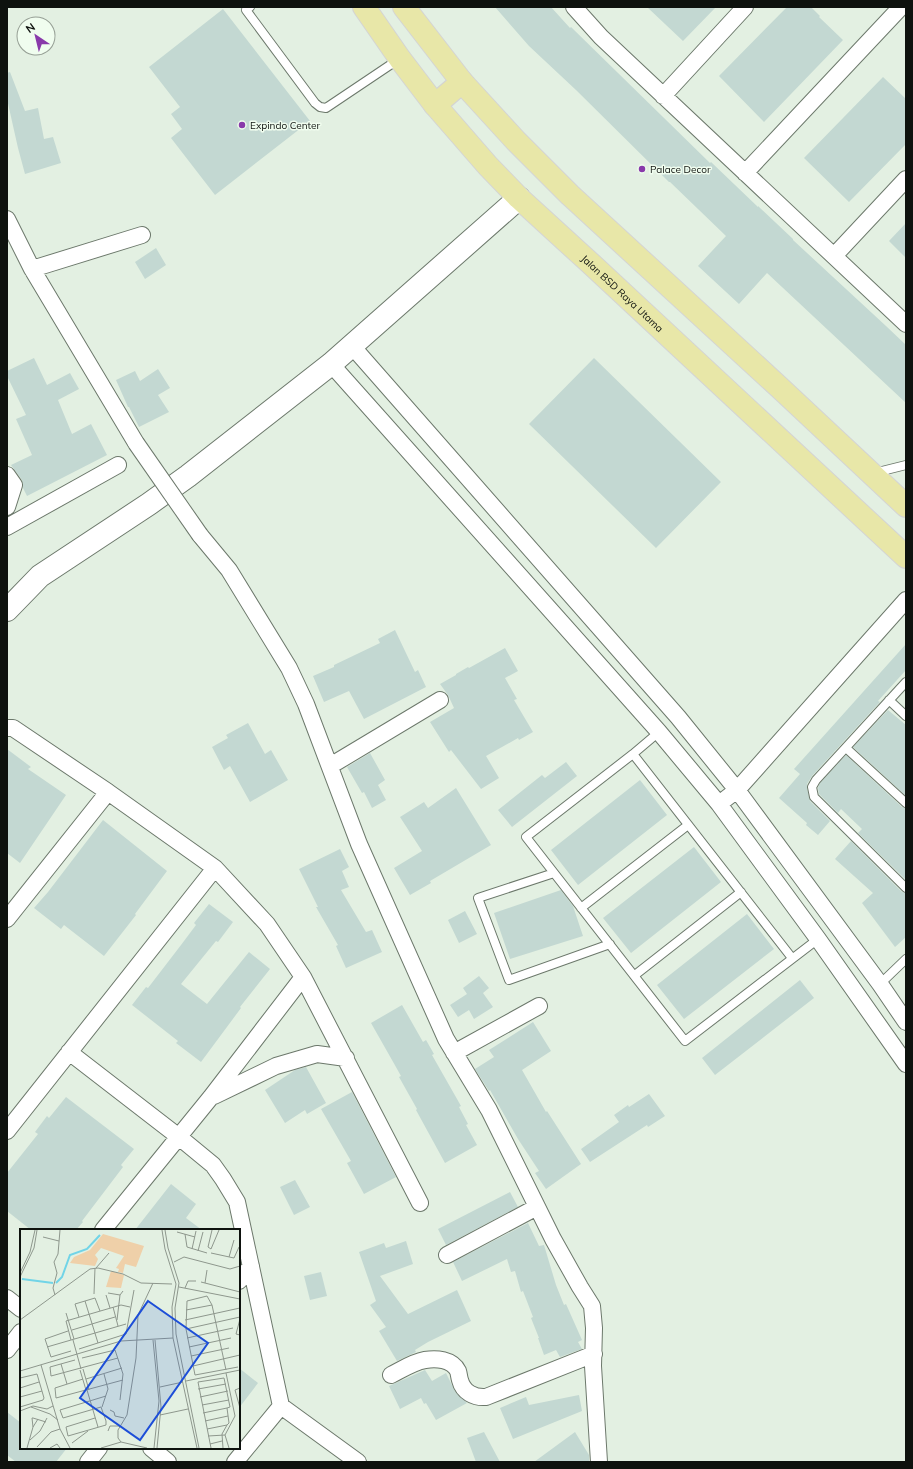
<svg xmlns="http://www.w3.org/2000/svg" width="913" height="1469" viewBox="0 0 913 1469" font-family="Mulish,sans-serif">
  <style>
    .building { fill: #c3d8d2 }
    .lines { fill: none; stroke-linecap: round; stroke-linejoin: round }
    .lane-casing { stroke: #6c786b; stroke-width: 10 }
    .street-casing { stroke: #6c786b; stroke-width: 18 }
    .secondary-casing { stroke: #6c786b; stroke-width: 24 }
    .primary-casing { stroke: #d4d4d4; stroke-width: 24 }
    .lane { stroke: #fff; stroke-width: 8 }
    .street { stroke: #fff; stroke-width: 16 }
    .secondary { stroke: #fff; stroke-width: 22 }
    .primary { stroke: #e8e7a8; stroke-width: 22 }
    .street-bridge-casing { stroke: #6c786b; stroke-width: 18; stroke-linecap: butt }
    .street-bridge { stroke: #fff; stroke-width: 16 }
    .poi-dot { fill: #893aaa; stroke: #f0fdef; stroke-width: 1.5 }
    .labels { text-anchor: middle; stroke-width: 3; stroke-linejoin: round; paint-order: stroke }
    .poi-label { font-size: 10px; fill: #0e120e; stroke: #f0fdef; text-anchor: start }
    .street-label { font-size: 10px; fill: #0e120e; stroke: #f0fdef }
    .inset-river { fill: none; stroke: #71d4e7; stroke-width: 2 }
    .inset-road { fill: none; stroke: #8e978d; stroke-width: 1 }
    .view { fill: #1d4ed8; fill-opacity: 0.15; stroke: #1d4ed8; stroke-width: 2 }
    .inset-edge { fill: none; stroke: #0e120e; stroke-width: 2 }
  </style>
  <rect width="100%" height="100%" fill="#e3f0e2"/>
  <!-- building -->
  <path class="building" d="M495,7H551L570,28L571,27L710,163L711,162L758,207V206L793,239V240L886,326L906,345V403L767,273L739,304L698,266L726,236L670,182H669L576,90L529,46Z
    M647,7H716L683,41Z
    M787,7H811L820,16L819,17L843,40L764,122L719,76Z
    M223,9L310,121L215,195L171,138L182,129L171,114L180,107L149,67Z
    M10,72L25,111L38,108L44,139L53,137L61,163L25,174L18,148L7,99V73Z
    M883,77L906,99V144L849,202L804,158Z
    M906,223V258L889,241Z
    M156,248L166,265L145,279L135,262Z
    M34,358L47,385L70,373L79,389L58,400L72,434L91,424L107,455L27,496L23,488L22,480L11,465L32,455L16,419L26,415L7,376V371Z
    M594,358L721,482L656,548L529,424Z
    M158,369L170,388L158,395L169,412L139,427L129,407H128L116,380L135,371L140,381Z
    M395,630L415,672L418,670L426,687L364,719L349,691L324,702L313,676L334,667V665L380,643L378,639Z
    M906,644V670L878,701L880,702L812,776L807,784V788L810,801L830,821L818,835L806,825L807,823L779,798L800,774L794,769Z
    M505,648L518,671L505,678L517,699L514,700L533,732L519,740L518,738L486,756L499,778L481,789L451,750L449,752L430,722L454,708L448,695L440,684L456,675V674L468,667L469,668Z
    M888,710L906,725V796L853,747Z
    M248,723L265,754L271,750L288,780L250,802L230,766L224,770L212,747L228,738L226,735Z
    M7,749L31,767L28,769L66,795L20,863L7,853Z
    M370,753L385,780L378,785L386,800L372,808L364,792L362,793L347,767Z
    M846,755L902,807L906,808V880L858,833L862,829L841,809L838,813L819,794L818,788L820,783Z
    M566,762L577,776L512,827L498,810L542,775L545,778Z
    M640,780L667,815L578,885L551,850Z
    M456,788L491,845L430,881L431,883L410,895L394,868L422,851L400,817L424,802L428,808Z
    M103,820L167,871L135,914L136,915L104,956L64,925L61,929L34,908L48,892Z
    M851,841L902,892L906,893V937L895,947L862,903L873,893L835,859Z
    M694,847L721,882L631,953L603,918Z
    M340,849L349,867L342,871L349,887L341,890L366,932L372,930L382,952L346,968L336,946L338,945L316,907H318L299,869Z
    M561,890L573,906L583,936L510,959L494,913Z
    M209,904L233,922L218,942L216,941L181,984L207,1004L249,952L270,969L240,1007L241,1008L201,1062L176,1043L178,1041L132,1005L146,987L148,988L181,945L196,925L194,923Z
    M465,911L477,934L459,943L448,920Z
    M747,914L774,949L684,1019L657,985Z
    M479,976L489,988L483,993L493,1007L474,1019L469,1010L458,1017L450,1005L467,994L463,988Z
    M800,980L814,998L715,1075L702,1058Z
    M402,1005L423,1042L426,1040L434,1054L432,1055L461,1106L459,1107L468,1124L466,1125L477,1145L445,1163L416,1110L417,1109L399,1077L401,1076L392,1060L371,1023Z
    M533,1022L551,1051L522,1070L546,1112L547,1111L581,1164L546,1189L535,1173L539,1171L518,1139L490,1090L489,1091L475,1069L494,1057L489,1050Z
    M306,1067L326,1103L307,1114L305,1110L285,1123L265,1090L295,1070Z
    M352,1092L396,1177L364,1194L347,1163L351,1161L321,1109Z
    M649,1094L665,1116L648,1127L647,1125L590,1162L581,1149L619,1122L614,1115L628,1105L629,1107Z
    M66,1097L134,1149L121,1165L123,1167L82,1221L83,1222L76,1230H31L7,1211V1173L38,1134L35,1132L47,1116L49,1118Z
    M295,1180L310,1207L294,1215L280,1187Z
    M171,1184L196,1204L186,1218L202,1230H135Z
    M510,1192L518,1207L446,1245L438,1229Z
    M528,1223L539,1246L544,1245L556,1285L564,1305L566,1304L582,1340L578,1342L582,1349L560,1357L556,1350L544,1355L538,1338H539L531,1318L533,1317L523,1291L521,1292L515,1271L511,1272L507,1259L462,1281L453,1262Z
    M406,1241L413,1264L380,1276L408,1314L457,1290L471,1321L428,1342L415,1350L416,1352L397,1361L379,1331L386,1327L370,1305L376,1301L359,1252L384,1243L386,1248Z
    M321,1272L327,1296L310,1300L304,1276Z
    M239,1368L258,1383L239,1408Z
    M425,1370L432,1381L446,1373L456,1393L467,1403L436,1420L426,1403L424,1404L421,1398L400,1409L389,1386Z
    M579,1395L582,1411L513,1439L500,1408L526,1397L529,1405Z
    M7,1412L21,1423V1448H67L56,1462H16L7,1455Z
    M484,1432L500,1462H476L467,1438Z
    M575,1432L589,1455V1462H534Z"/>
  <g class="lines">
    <defs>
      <path id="lane" d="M250,7L246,10L315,103L320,107L326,108L399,59
        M874,473L906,465
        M906,682L816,780L812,787L814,797L906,888
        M889,700L906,716
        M659,732L633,754L526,837L685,1041L818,939
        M846,748L906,803
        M633,754L792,958
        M554,873L478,898L509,980L610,944
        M581,908L688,825
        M635,975L741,892
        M880,984L906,959"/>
      <path id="street" d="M574,7L601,37L906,324
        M663,96L745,7
        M745,173L901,7
        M7,219L32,269L136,443
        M834,256L906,179
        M32,269L142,235
        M352,346L678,717L737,790L880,984L906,1022
        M331,364L659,732L719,804L818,939L906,1064
        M7,475L14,485L7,507
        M7,527L118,465
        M200,535L229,570L289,668L306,704L359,844L446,1039L489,1110L553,1239L580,1287L592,1306L594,1328L593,1366L599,1462
        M7,728H13L108,792L215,868L267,924L303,977L420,1203
        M330,766L440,700
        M719,804L737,790L906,600
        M7,919L108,792
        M69,1052L179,1137L213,1165L223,1179L237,1202L281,1406
        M454,1053L539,1006
        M214,1096L276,1066L317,1054L346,1058
        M7,1131L215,868
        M103,1230L211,1097L303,977
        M447,1255L537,1207
        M239,1281L251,1266
        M7,1298L21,1309
        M7,1350L21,1332
        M391,1375C401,1370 413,1362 425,1360C436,1358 452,1359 458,1371C459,1374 459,1377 460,1380C463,1392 474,1398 486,1397L594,1354
        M151,1448L168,1462
        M88,1462L99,1448
        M235,1462L281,1406L358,1462"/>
      <path id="secondary" d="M7,610L40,576L149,504L188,476L331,364L519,198"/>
      <g id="primary">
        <path id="s1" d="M364,7L400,59L435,105L488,166L519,198L588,261L906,557"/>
        <path d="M404,7L462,82L516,141L570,195L779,387L906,506"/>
        <path d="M435,105L462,82"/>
      </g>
    </defs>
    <!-- lane casing -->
    <use href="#lane" class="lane-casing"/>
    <!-- street casing -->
    <use href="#street" class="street-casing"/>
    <!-- secondary casing -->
    <use href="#secondary" class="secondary-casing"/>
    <!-- primary casing -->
    <use href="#primary" class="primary-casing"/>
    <!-- lane -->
    <use href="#lane" class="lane"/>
    <!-- street -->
    <use href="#street" class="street"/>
    <!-- secondary -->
    <use href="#secondary" class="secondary"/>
    <!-- primary -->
    <use href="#primary" class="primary"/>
    <defs>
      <path id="street-bridge" d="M136,443L200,535"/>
    </defs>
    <!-- street-bridge casing -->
    <use href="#street-bridge" class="street-bridge-casing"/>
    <!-- street-bridge -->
    <use href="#street-bridge" class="street-bridge"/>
  </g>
  <!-- markers -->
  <g class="poi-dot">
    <circle cx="242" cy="125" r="4"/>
    <circle cx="642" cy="169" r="4"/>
  </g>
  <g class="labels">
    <!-- poi labels -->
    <g class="poi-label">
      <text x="250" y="129">Expindo Center</text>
      <text x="650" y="173">Palace Decor</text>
    </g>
    <!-- street labels -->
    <g class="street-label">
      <text dy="4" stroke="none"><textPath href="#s1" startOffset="387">Jalan BSD Raya Utama</textPath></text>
    </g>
  </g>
  <!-- overview -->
  <g transform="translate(20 1229)">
    <rect width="220" height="220" fill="#e3f0e2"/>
    <path d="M83,5L124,17L116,38L105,35L103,44L98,43L99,40L96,39L104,27L81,19L75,26L78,30L75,37L50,34L54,28L70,21ZM91,42L104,46L101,59L86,58Z" fill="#efd0a9"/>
    <path class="inset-river" d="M2,50L33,54M36,54L42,48L50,26L67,20L80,6"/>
    <path class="inset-road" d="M142,1L145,20L156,55L152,78L153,109L177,219M145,1L148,19L159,54L155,79L156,105L179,219M192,1L188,18L191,20L199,1M157,3L175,8M165,5L167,18L187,24M23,8L39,12M172,20L176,2M178,22L183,3M191,24L214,29L219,18M209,28L214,11M154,33L164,28L210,40L220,37M76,39L89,24M0,44L10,23L15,1M0,48L14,19L17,1M181,53L220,63M185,54L187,41M159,58L220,70M165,59L168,52H176M88,64L100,66M74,65L75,39M35,66L33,59L37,44L34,33L38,25L40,1M86,66L90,79M65,72L78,114M192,76L187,67L167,72L166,100L175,146L218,138M93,78L98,97M166,81L192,76L206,141M46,84L54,110M59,88L55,75L75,69L80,82M220,90L216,105L220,106M0,91L70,40L78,39L103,45L121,54L152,55M97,91L100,66L103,62M165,91L220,79M166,100L220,88M52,101L95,88M48,102L25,110L31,128L51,122M167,109L213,99M51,111L46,92L101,76L110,78M53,111L61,140M133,111L139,172L134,219M135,111L141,178L137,219M27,118L106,95M169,118L211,109M59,120L106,105L114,61M171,127L209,119M62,129L95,121L103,145L100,171M55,131L30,138L31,147L98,129M41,135L47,155M21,136L40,200L50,219M173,137L220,126M63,140L69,161M60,141L66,161M0,142L101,112L153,109M206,144L215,187L205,206L209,219M0,149L17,145L24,169L23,171L0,178M63,150L35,159L36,169L103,151M66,150L102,139M166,152L220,141M140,158L163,153M0,159L19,153M220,159L215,161L220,179M178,160L206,155M67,161L78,198M0,168L22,162M180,168L208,162M182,176L209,171M11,178L30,185L38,191M82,178L88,160L84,145M90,181L94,183L95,187L104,189M0,182L13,177L27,180L33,177M183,184L207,179M140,186L168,180M75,189L46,198L48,207L86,196V192L81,178L43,189L40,181L86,167M18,190L13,198L12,189H13L26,193M185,192L208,187M187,200L207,196L202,205L203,219M88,202L90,197H100M188,207L205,206M10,211L20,202L27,189M101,213L98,209V201L107,186L116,129L118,86L133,54M52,214L68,202M190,215L202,212M17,218L31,203L40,200M7,219L13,198M30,219L37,215L40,219M81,219L101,213L127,219M191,219L178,153L204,149L210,178L207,179L209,194L207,196"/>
    <path class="view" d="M128,72L188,114L120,211L60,169Z"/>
    <rect width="220" height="220" class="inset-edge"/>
  </g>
  <!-- border -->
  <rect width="913" height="1469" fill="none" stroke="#0e120e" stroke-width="16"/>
  <!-- north arrow -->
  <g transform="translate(36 36) rotate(325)"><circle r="19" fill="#f0fdef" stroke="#969f95"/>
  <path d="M0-3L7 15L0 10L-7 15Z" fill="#893aaa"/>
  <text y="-6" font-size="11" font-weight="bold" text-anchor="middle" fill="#0e120e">N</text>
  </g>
</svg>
